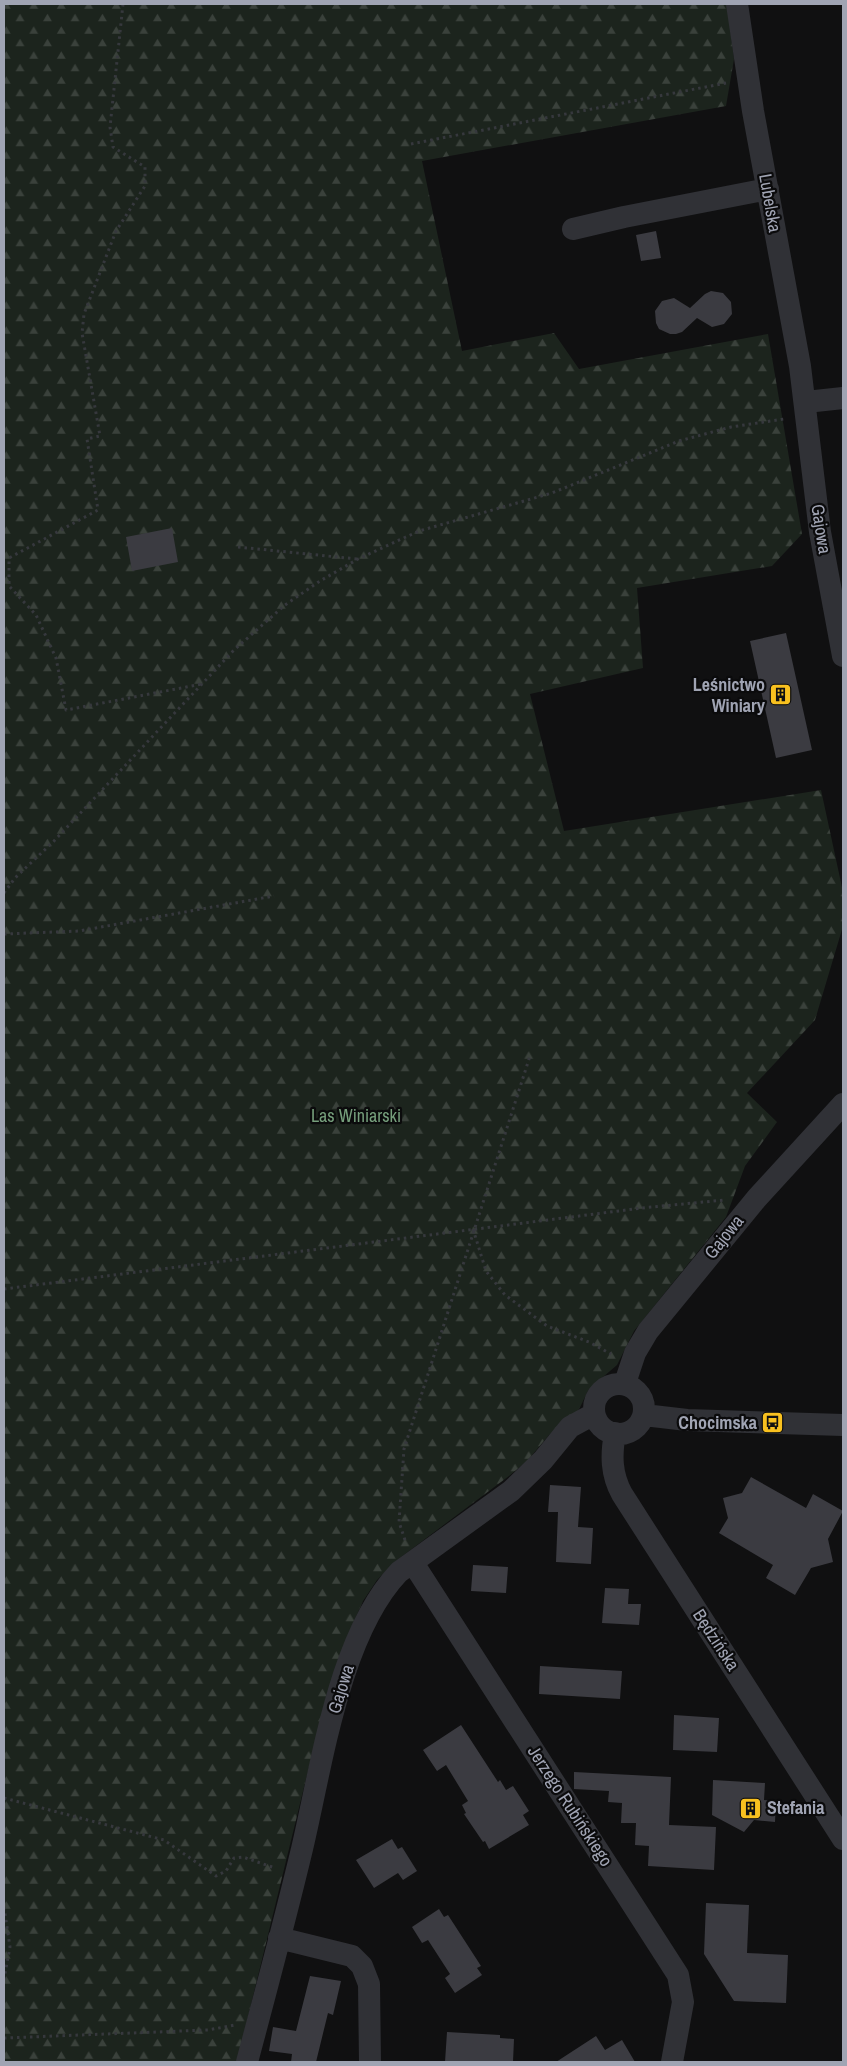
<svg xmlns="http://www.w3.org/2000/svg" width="847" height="2066" viewBox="0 0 847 2066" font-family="'Archivo Narrow',sans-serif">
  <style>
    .forest { fill: url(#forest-firs) }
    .building { fill: #3b3b41 }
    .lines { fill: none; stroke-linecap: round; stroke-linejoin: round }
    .path { stroke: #36383d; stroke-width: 3; stroke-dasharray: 2.5 4; stroke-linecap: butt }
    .minor { stroke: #303136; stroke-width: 22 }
    .labels { text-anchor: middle; stroke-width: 4.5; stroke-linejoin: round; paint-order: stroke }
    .street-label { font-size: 18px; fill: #a0a4b3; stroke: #0b0b0c }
    .poi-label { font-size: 18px; font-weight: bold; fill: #a0a4b3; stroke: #0b0b0c; text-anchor: end }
    .park-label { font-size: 18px; fill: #769f7c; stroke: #0b0b0c }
  </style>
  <defs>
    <pattern id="forest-firs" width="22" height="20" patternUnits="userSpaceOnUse" patternTransform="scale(1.25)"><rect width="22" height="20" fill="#1c241d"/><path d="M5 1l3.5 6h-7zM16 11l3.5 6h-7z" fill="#3a413b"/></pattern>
  </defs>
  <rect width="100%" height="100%" fill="#101011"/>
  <!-- forest -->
  <path class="forest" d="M4,4H727L734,59L726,106L422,161L462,351L554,333L579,369L768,334L802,534L772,566L637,588L643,668L530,694L564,831L821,790L843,892V926L815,1020L747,1093L777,1122L745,1166L726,1217L634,1331L617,1365L589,1389L578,1411L549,1435L527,1461L509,1476L397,1560L377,1580L363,1601L347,1637L325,1701L237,2062H4Z"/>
  <!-- building -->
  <path class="building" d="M656,231L661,258L641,261L636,235Z
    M711,291L723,293L731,302L732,314L724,324L712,327L697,318L682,332L676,334H670L659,329L656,323L655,311L662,301L674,298L690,308L705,294Z
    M172,528L178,562L132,571L126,537Z
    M786,633L812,750L776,758L750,641Z
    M751,1477L806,1508L813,1494L843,1511L828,1539L833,1562L811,1568L795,1595L766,1578L773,1565L719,1533L728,1518L723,1498L742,1493Z
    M550,1485L581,1487L578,1527L593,1528L591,1564L556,1562L558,1512H548Z
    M473,1565L508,1567L506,1593L471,1591Z
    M605,1588L629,1589L628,1604H641L639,1625L602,1623Z
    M540,1666L622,1671L620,1699L539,1694Z
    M674,1715L719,1718L717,1752L673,1750Z
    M461,1725L498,1782L500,1780L506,1790L513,1786L529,1811L523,1815L529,1825L489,1849L485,1841L483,1842L464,1814L466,1813L462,1805L468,1801L446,1765L437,1771L423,1750Z
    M574,1772L671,1777L669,1825L716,1827L714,1870L648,1866L649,1846L635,1845L636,1823H621L622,1803L608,1802L609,1791L574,1789Z
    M713,1780L765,1783L764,1800L776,1801L775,1822L754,1820L744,1832L712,1815Z
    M392,1839L398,1849L402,1847L417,1871L403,1880L398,1873L374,1888L356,1860Z
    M706,1903L749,1905L747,1953L788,1955L786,2003L734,2001L704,1954Z
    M439,1909L444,1917L448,1915L481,1966L477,1968L482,1975L455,1993L445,1978L450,1974L428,1940L422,1943L412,1927Z
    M310,1976L341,1981L333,2015L328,2013L316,2062H291L292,2054L269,2051L273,2027L296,2031Z
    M447,2032L500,2035V2038L514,2039L513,2062H445Z
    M596,2036L605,2050L622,2040L635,2062H556Z"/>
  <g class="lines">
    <!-- path -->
    <path class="path" d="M123,4L110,127L113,147L145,167V186L116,231L84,314L82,333L100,436L87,439L98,510L9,558V586L36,615L56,658L66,710L202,684
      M411,144L726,83
      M238,547L357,559
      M4,893L15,878L54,841L234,650L285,605L320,581L358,559L419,531L552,493L679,441L731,427L784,419
      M4,934L79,931L274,896
      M473,1229L486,1271L505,1295L547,1326L589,1342L611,1354
      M4,1289L642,1208L725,1200
      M405,1540L399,1522L404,1449L530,1056
      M4,1798L164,1840L216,1876L226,1871L234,1858L243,1857L275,1868
      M4,1907L10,1947L4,1979
      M4,2038L208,2030L235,2025"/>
    <!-- minor -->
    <path class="minor" d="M737,4L753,111L800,366L820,532L843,656
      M573,229L624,217L768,189
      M806,402L843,398
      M625,1383L635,1353L648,1331L757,1198L843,1104
      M594 1409a25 25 0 1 1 50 0a25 25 0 1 1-50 0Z
      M644,1415L687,1420L843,1425
      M615,1433C611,1455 611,1474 622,1494L843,1839
      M413,1563L678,1975L683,2002L672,2062
      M279,1938L352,1956L362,1966L369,1984L370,2062
      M247,2062C266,1991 285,1920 302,1849C322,1765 339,1635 399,1572L511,1491L543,1460L570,1427L594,1414"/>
  </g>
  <!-- icons -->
  <defs>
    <symbol id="building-square" viewBox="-11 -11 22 22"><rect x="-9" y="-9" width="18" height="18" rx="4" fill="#f9c11f" stroke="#0b0b0c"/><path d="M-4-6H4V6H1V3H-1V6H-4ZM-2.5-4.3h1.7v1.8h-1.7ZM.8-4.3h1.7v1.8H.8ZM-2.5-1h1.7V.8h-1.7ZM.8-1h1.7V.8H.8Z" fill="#111"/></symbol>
    <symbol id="bus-square" viewBox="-11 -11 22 22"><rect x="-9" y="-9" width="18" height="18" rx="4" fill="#f9c11f" stroke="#0b0b0c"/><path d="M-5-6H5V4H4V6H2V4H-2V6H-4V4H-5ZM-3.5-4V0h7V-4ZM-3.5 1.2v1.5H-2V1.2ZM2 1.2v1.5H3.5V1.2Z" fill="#111"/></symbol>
  </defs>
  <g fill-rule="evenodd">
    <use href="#building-square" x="768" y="682" width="25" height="25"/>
    <use href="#bus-square" x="760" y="1410" width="25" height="25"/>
    <use href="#building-square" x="738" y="1796" width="25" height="25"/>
  </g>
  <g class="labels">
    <!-- street labels -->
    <g class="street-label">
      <text transform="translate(770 203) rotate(80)" y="6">Lubelska</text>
      <text transform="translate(821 529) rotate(81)" y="6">Gajowa</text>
      <text transform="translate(724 1237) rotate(-51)" y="6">Gajowa</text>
      <text transform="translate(716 1640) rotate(57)" y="6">Będzińska</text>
      <text transform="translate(341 1689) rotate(-73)" y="6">Gajowa</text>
      <text transform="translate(570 1806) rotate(57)" y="6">Jerzego Rubińskiego</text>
    </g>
    <!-- poi labels -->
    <g class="poi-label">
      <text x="765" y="691">Leśnictwo<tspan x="765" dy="21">Winiary</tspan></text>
      <text x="757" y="1429">Chocimska</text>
      <text x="767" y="1814" text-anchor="start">Stefania</text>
    </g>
    <!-- park labels -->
    <g class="park-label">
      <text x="356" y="1122">Las Winiarski</text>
    </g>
  </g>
  <!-- border -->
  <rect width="847" height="2066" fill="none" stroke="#a0a4b3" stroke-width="10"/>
</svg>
